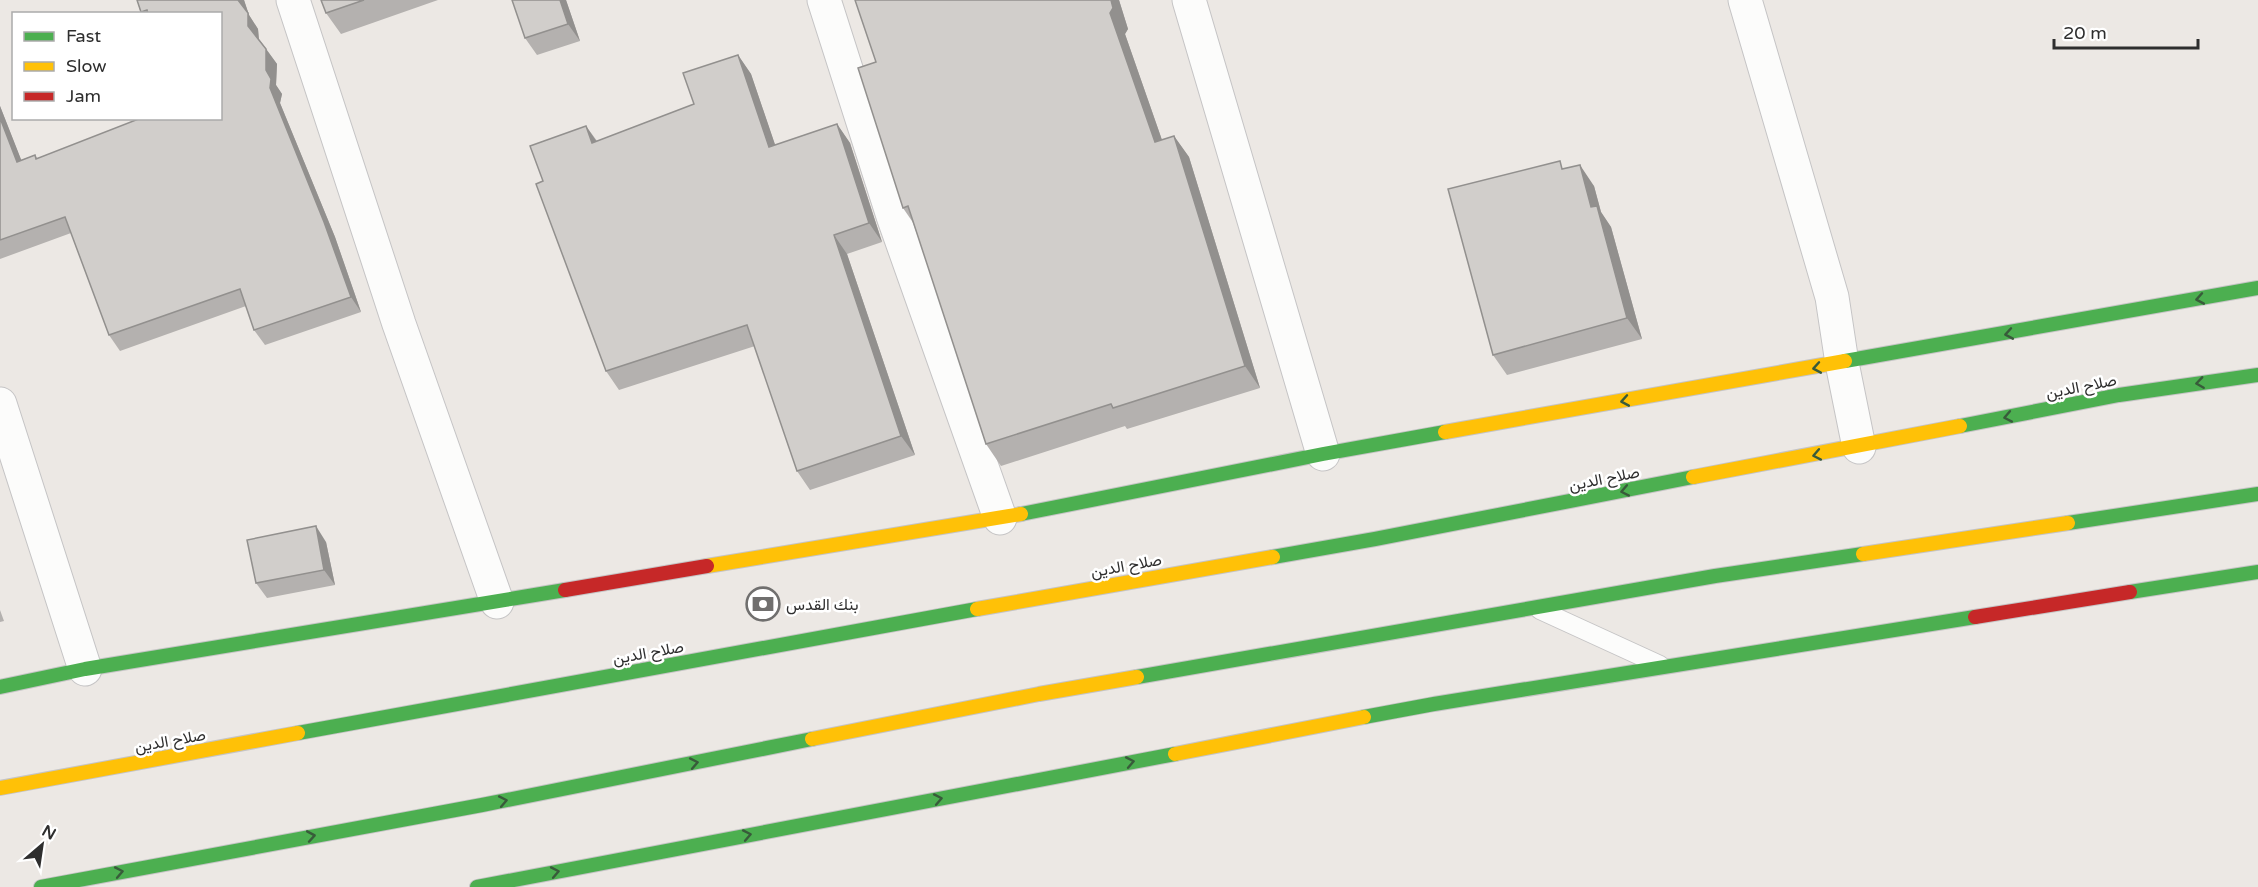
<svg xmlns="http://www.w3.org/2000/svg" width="2258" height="887" viewBox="0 0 2258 887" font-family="'Varela Round',Vazirmatn,sans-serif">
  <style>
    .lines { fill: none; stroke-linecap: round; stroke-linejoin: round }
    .lane-casing { stroke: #c5c4c5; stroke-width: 20 }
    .street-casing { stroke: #c5c4c5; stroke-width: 35 }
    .fast-casing { stroke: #c5c4c5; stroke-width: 16 }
    .slow-casing { stroke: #c5c4c5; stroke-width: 16 }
    .jam-casing { stroke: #c5c4c5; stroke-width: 16 }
    .lane { stroke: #fcfcfb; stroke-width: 18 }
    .street { stroke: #fcfcfb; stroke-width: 33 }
    .fast { stroke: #4caf50; stroke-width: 14 }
    .slow { stroke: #ffc107; stroke-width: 14 }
    .jam { stroke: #c62828; stroke-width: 14 }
    .wall { fill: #b4b1af }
    .shaded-wall { fill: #92908e }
    .building { fill: #d1cecb; stroke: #92908e; stroke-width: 1.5 }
    .oneway { stroke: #385b3a }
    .labels { text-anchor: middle; stroke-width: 5; stroke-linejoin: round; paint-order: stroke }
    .street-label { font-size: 16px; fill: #2e2e2e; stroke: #fff }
    .poi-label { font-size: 16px; fill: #2e2e2e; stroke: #fff; text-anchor: start }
  </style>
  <rect width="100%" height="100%" fill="#ece8e4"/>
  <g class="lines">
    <defs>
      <path id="lane" d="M1540,610L1660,665"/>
      <path id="street" d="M293,0L399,324L497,602
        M824,0L893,216L1000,518
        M1189,0L1323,454
        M1745,0L1832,297L1842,363L1859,447
        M0,404L85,669"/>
      <path id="fast" d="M1845,361L2258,288
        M1960,426L2119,395L2258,375
        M1021,514L1323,454L1445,432
        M2068,523L2258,494
        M1273,557L1375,539L1693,477
        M2130,592L2258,572
        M1137,677L1715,576L1863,554
        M0,687L85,669L565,590
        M1364,717L1434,704L1975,617
        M298,733L977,609
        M41,887L482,805L812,739
        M477,887L1175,754"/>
      <path id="slow" d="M1445,432L1845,361
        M1693,477L1960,426
        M1863,554L2068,523
        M707,566L1021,514
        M977,609L1273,557
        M812,739L1039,694L1137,677
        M1175,754L1364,717
        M0,788L298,733"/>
      <path id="jam" d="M565,590L707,566
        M1975,617L2130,592"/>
    </defs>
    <!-- lane casing -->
    <use href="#lane" class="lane-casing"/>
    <!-- street casing -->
    <use href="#street" class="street-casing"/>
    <!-- fast casing -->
    <use href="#fast" class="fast-casing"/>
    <!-- slow casing -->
    <use href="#slow" class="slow-casing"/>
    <!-- jam casing -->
    <use href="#jam" class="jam-casing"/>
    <!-- lane -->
    <use href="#lane" class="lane"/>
    <!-- street -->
    <use href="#street" class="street"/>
    <!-- fast -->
    <use href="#fast" class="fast"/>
    <!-- slow -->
    <use href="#slow" class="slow"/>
    <!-- jam -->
    <use href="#jam" class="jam"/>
  </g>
  <!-- wall -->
  <path class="wall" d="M137,0H244L249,15L258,29L259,39L277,64L276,85L282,94L280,103L335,237L361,312L265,345L254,330L246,306L120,351L109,335L71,233L0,259V106L21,160L35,155L38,159L220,118V14H141Z
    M321,0H438L341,34L326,13Z
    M566,0L580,41L537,55L525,38Z
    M855,0H1119L1128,29L1125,34L1162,140L1174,136L1189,157L1260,388L1127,429L1125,426L1001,466L986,444L914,224L903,208L876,62Z
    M738,55L751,74L775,145L837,124L850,143L882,242L847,254L915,455L810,490L797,471L755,346L619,390L606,371L543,181L586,126L597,141L694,104Z
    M1566,169L1594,186L1601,212L1611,227L1642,339L1507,375L1493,355Z
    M326,542L335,585L267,598L256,583Z
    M0,610L4,621L0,622Z"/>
  <!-- shaded-wall -->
  <path class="shaded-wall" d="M238,0H244L249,15L258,29L259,41L248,26Z
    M560,0H566L580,41L568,24Z
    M1111,0H1119L1128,29L1125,34L1170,163L1155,142L1110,13Z
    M266,49L277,64L276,85L282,94L280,103L335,237L361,312L351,297L270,88L266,70Z
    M738,55L751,74L782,165L769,147Z
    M0,106L28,177L17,162L0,118Z
    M837,124L850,143L882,242L869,223Z
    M586,126L599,145L592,143Z
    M1174,136L1189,157L1260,388L1245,366Z
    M1580,165L1594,186L1601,212L1611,227L1642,339L1627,318L1591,207Z
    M834,235L847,254L915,455L901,436Z
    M316,526L326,542L335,585L324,570Z"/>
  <!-- building -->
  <path class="building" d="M137,0H238L248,13V26L266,49V70L271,79L270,88L324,222L351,297L254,330L240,289L109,335L65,217L0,240V118L17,162L35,155L36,159L141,118H220V14H148L147,10L141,12Z
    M321,0H364L326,13Z
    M512,0H560L568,24L525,38Z
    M855,0H1111L1113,8L1110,13L1155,142L1174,136L1245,366L1113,408L1111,404L986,444L908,206L903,208L858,68L876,62Z
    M738,55L769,147L837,124L869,223L834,235L901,436L797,471L747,325L606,371L536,184L543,181L530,146L586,126L592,143L694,104L683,73Z
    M1560,161L1562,169L1580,165L1591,207L1597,206L1627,318L1493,355L1448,189Z
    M316,526L324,570L256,583L247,540Z"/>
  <!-- one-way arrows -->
  <defs><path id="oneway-chevron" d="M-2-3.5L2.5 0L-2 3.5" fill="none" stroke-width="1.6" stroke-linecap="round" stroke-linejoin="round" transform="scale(1.5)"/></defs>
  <g class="oneway">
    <use href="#oneway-chevron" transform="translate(2200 299) rotate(170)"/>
    <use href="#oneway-chevron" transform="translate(2009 334) rotate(170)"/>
    <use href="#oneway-chevron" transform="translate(1817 368) rotate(170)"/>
    <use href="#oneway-chevron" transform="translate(2200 383) rotate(172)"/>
    <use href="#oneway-chevron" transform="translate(1625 401) rotate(170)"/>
    <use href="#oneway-chevron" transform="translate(2008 417) rotate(169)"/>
    <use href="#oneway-chevron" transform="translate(1817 455) rotate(169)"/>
    <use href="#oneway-chevron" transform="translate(1625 491) rotate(169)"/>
    <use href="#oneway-chevron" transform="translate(1130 762) rotate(-11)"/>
    <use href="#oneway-chevron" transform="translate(694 763) rotate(-11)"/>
    <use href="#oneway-chevron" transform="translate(938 799) rotate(-11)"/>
    <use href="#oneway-chevron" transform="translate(503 801) rotate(-11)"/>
    <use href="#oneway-chevron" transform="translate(747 835) rotate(-11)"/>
    <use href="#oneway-chevron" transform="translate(311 836) rotate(-10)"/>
    <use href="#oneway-chevron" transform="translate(119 872) rotate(-11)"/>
    <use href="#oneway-chevron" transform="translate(555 872) rotate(-11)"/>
  </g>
  <!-- icons -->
  <defs>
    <symbol id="bank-ring" viewBox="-11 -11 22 22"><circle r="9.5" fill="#fff" stroke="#706f6e" stroke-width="1.5"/><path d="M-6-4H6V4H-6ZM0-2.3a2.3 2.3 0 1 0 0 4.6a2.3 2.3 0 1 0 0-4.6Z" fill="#706f6e"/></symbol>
  </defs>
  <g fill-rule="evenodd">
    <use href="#bank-ring" x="744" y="585" width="38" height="38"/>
  </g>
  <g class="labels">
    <!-- street labels -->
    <g class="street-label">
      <text transform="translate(2081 386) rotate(-11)" y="6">صلاح الدين</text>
      <text transform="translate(1604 478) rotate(-11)" y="6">صلاح الدين</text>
      <text transform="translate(1126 565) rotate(-10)" y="6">صلاح الدين</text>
      <text transform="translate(648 652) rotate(-10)" y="6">صلاح الدين</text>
      <text transform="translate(170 740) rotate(-10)" y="6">صلاح الدين</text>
    </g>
    <!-- poi labels -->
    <g class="poi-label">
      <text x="786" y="610">بنك القدس</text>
    </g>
  </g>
  <!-- legend -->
  <rect x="12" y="12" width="210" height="108" fill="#ffffff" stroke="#ababab" stroke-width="1.5"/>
  <rect x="24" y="32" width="30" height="9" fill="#4caf50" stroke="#ababab" stroke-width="1.5"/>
  <text x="66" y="42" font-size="18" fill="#2e2e2e">Fast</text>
  <rect x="24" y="62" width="30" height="9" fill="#ffc107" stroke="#ababab" stroke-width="1.5"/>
  <text x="66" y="72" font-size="18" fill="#2e2e2e">Slow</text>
  <rect x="24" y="92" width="30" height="9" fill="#c62828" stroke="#ababab" stroke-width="1.5"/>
  <text x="66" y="102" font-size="18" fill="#2e2e2e">Jam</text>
  <!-- north arrow -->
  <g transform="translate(42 845) rotate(29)" stroke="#ffffff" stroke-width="4.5" paint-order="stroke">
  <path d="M0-4.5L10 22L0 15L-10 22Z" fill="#2e2e2e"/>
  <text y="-9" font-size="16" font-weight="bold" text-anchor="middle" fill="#2e2e2e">N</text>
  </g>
  <!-- scale -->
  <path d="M2054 39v9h144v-9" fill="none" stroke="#2e2e2e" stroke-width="3"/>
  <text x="2063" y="39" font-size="18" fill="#2e2e2e" stroke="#ffffff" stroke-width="4.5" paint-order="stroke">20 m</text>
</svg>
